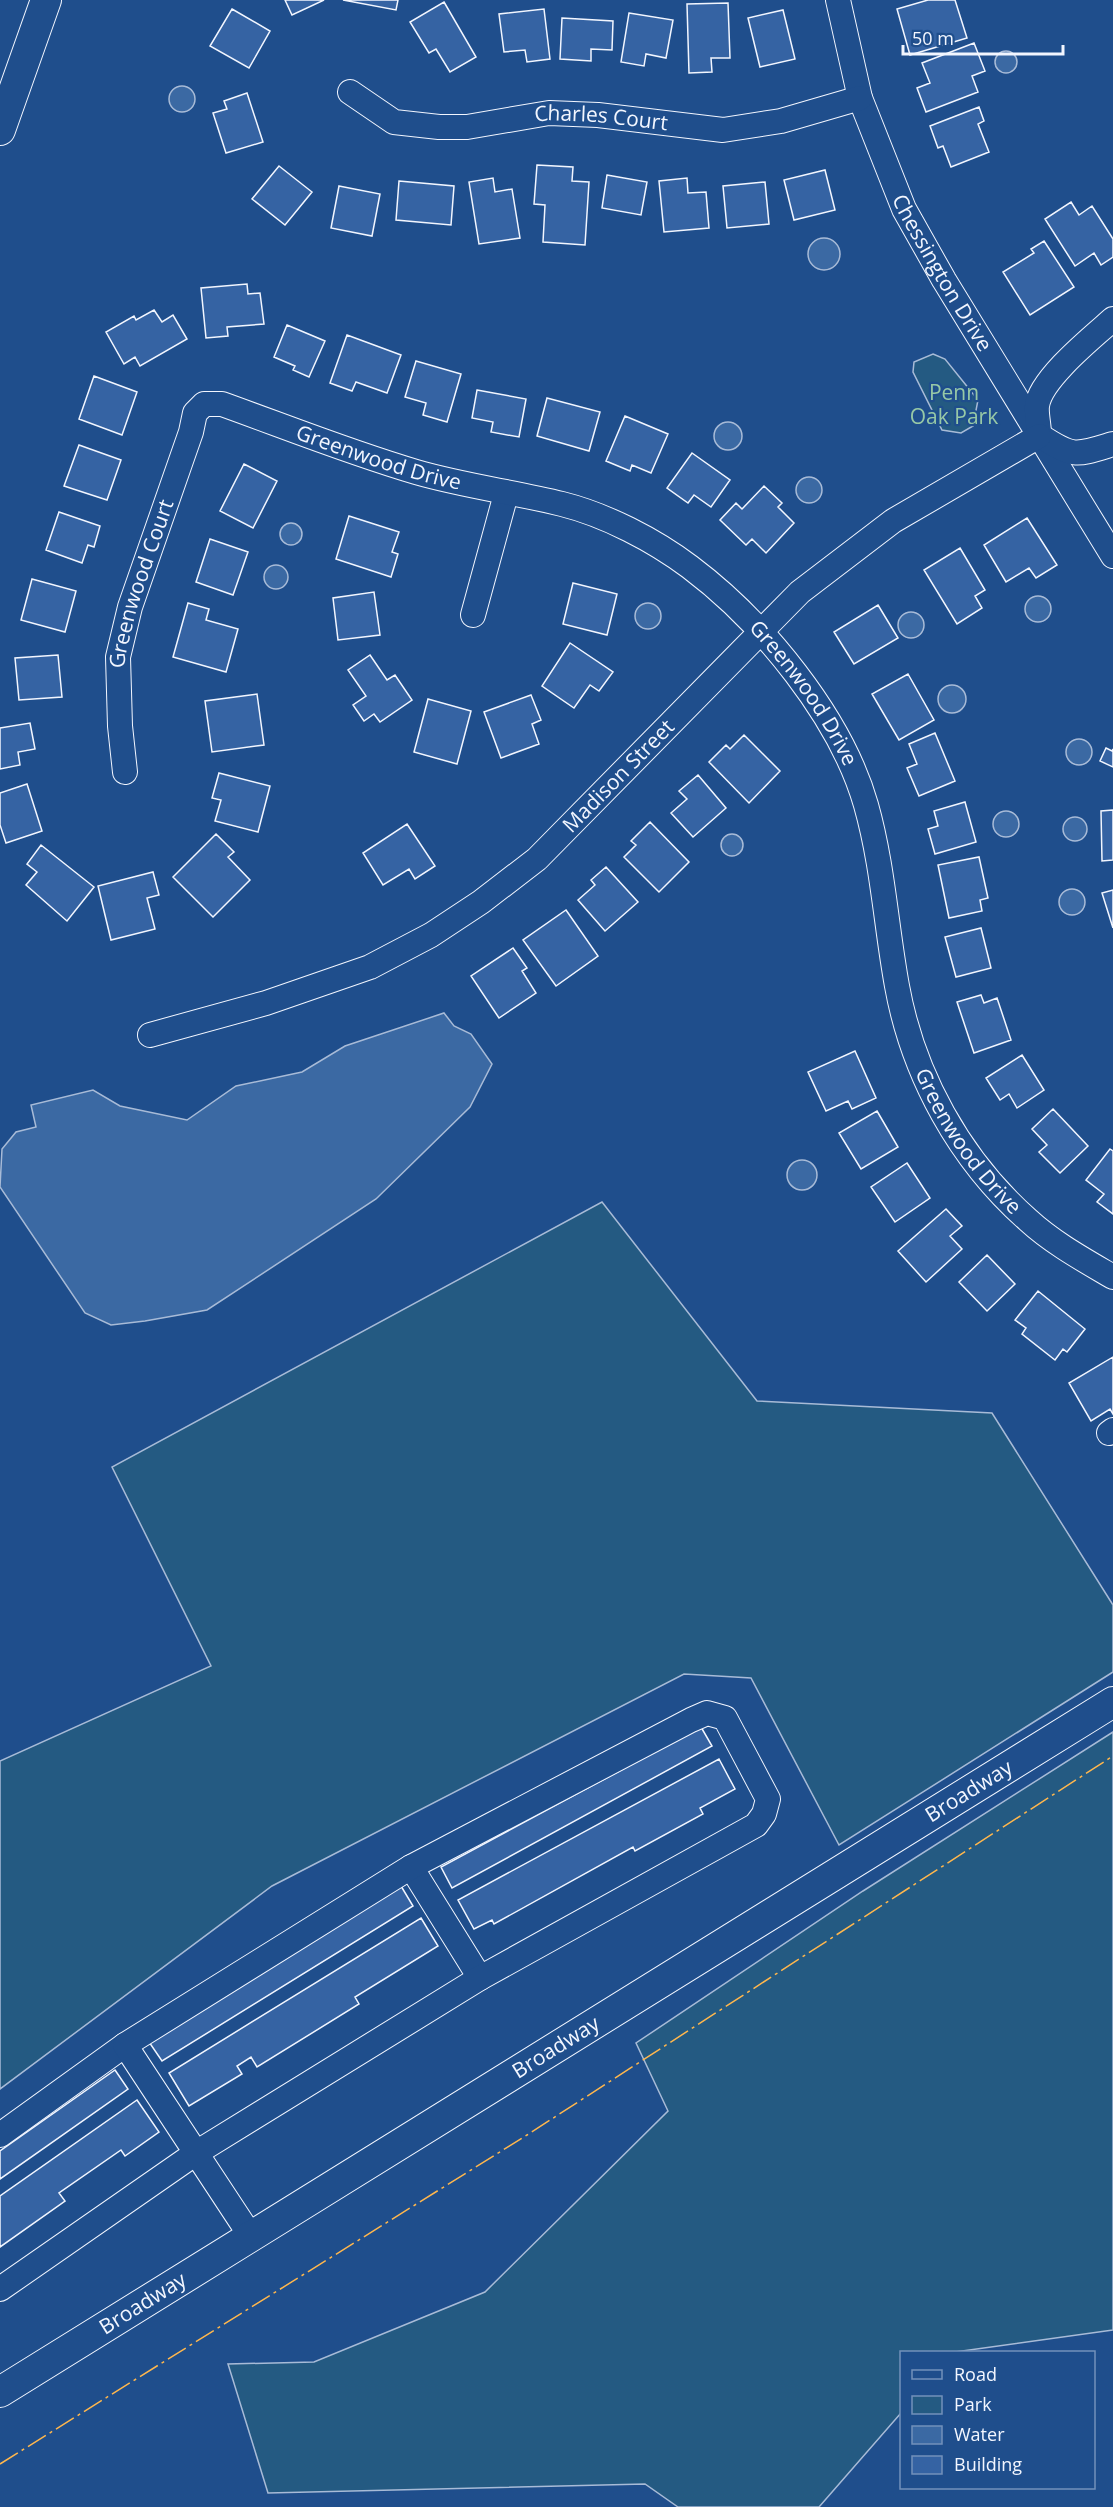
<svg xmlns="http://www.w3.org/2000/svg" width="1113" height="2507" viewBox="0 0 1113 2507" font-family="'Open Sans',sans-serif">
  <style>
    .green { fill: #245a82; stroke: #a8bbd7; stroke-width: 1.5 }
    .water { fill: #3b69a3; stroke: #a8bbd7; stroke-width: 1.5 }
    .building { fill: #3563a3; stroke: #f2f6ff; stroke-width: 1.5 }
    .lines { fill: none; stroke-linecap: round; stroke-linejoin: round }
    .minor-casing { stroke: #f2f6ff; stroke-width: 26 }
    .major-casing { stroke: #f2f6ff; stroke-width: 32 }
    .minor { stroke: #1f4e8c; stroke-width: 24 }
    .major { stroke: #1f4e8c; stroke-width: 30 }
    .power { stroke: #ffb74d; stroke-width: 1.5; stroke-dasharray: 21 4.5 3 4.5; stroke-linecap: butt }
    .labels { text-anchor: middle; stroke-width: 4.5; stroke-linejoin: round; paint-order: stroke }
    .street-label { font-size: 21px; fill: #f2f6ff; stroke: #1f4e8c }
    .park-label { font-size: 21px; fill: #97c8a6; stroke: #1f4e8c }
  </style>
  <rect width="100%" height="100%" fill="#1f4e8c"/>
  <!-- green -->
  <path class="green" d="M933,354L945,359L978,400L973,426L961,433L942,430L913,372L914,362Z
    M602,1202L757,1401L992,1413L1113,1605V1672L839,1845L751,1678L684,1674L272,1886L0,2089V1761L211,1666L112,1467Z
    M1113,1732V2330L955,2352H902L901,2413L819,2507H678L645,2484L268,2493L228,2364L314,2362L485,2292L668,2111L636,2043L863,1891Z"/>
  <!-- water -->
  <path class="water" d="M995 62a11 11 0 1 1 22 0a11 11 0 1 1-22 0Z
    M169 99a13 13 0 1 1 26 0a13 13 0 1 1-26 0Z
    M808 254a16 16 0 1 1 32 0a16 16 0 1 1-32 0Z
    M714 436a14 14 0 1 1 28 0a14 14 0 1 1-28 0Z
    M796 490a13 13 0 1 1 26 0a13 13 0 1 1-26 0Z
    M280 534a11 11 0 1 1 22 0a11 11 0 1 1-22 0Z
    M264 577a12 12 0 1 1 24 0a12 12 0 1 1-24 0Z
    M1025 609a13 13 0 1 1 26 0a13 13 0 1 1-26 0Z
    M635 616a13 13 0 1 1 26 0a13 13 0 1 1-26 0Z
    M898 625a13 13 0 1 1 26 0a13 13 0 1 1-26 0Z
    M938 699a14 14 0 1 1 28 0a14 14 0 1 1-28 0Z
    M1066 752a13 13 0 1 1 26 0a13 13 0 1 1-26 0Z
    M993 824a13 13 0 1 1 26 0a13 13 0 1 1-26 0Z
    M1063 829a12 12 0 1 1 24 0a12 12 0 1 1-24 0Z
    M721 845a11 11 0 1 1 22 0a11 11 0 1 1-22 0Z
    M1059 902a13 13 0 1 1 26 0a13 13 0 1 1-26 0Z
    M444,1013L454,1026L471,1034L492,1064L470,1107L376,1199L207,1310L145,1321L111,1325L85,1313L0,1187L2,1149L16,1132L36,1127L31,1105L93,1090L120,1106L187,1120L236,1086L302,1072L345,1046Z
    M787 1175a15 15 0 1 1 30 0a15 15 0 1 1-30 0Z"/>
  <!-- building -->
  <path class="building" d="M285,0H324L292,15Z
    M343,0H398L396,10Z
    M928,0H955L967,38L910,55L897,9Z
    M444,2L476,57L450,72L436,49L429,53L410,22Z
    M728,3L730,58H711L712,72L689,73L687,4Z
    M232,9L270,31L249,68L210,46Z
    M544,9L550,59L527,62L525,50L504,52L499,14Z
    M783,10L795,59L760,67L748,18Z
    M629,13L673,20L666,58L646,54L644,66L621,62Z
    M562,18L613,21L612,50L591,49V61L560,59Z
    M974,43L985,71L972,76L978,92L926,112L917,88L930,83L922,63Z
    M247,93L263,142L226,153L213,113L227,109L224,101Z
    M979,107L984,121L978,124L989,152L951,167L943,146L938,148L930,126Z
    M537,165L573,167L572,181L589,182L585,245L543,242L545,205L534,204Z
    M279,166L312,192L285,225L252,199Z
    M825,170L835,210L794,220L784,180Z
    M607,175L647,182L641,215L602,208Z
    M493,178L495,192L512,189L520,238L479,244L469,182Z
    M687,178L688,193L706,192L709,228L664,232L659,181Z
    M399,181L454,186L451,225L396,220Z
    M765,182L769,224L727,228L723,186Z
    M339,186L380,194L372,236L331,228Z
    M1071,202L1079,215L1092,206L1113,239V257L1101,265L1094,253L1075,266L1045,219Z
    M1044,241L1074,287L1030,315L1003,272L1034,253L1031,249Z
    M247,284L248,294L260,293L264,324L227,327L228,336L206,338L201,288Z
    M154,310L162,322L173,315L187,339L140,366L135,357L124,364L106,332L134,316L136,320Z
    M287,325L325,341L309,377L293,370L295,366L274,357Z
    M347,335L401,355L387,393L356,382L352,391L330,383Z
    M416,361L461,374L447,422L423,415L426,403L405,397Z
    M94,376L137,392L122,435L79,419Z
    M477,390L526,399L519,437L491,432L493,422L472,418Z
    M547,398L600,412L589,451L537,436Z
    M625,416L668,434L651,473L632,465L630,471L606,461Z
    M79,445L121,460L107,500L64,486Z
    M692,453L730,480L711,507L694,495L688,503L667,488Z
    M244,464L277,481L253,528L220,511Z
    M764,486L782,503L778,507L794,523L766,553L752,539L746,545L720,520L736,503L742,509Z
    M59,512L100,526L94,547L88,545L82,563L46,550Z
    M349,516L399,532L392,552L398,554L391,577L336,559Z
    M1027,518L1057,565L1036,578L1029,568L1006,582L984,545Z
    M210,539L248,552L233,595L196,582Z
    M960,548L985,590L975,596L982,608L957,624L924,570Z
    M32,579L76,591L65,632L21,620Z
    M573,583L617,594L607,635L563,624Z
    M374,592L380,635L338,640L333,598Z
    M188,603L209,609L206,620L238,629L226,672L173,657Z
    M878,605L898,638L854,664L834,632Z
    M570,643L613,672L599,691L590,685L574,708L542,686Z
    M58,655L62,697L19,700L15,658Z
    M370,655L387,680L395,675L412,700L380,722L374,714L364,721L353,705L366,696L348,670Z
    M908,674L934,720L899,740L872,694Z
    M257,694L264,745L212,752L205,701Z
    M531,695L541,720L532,724L539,744L501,758L484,712Z
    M428,699L471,711L457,764L414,752Z
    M30,723L35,749L18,752L20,765L0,769V728Z
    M935,733L955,781L919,796L907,768L917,764L909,744Z
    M744,735L780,771L749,803L709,762L726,745L730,749Z
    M1106,748L1112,751L1113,749V767L1100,761Z
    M219,773L270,786L258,832L215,821L221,800L212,798Z
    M698,775L726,808L693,837L671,813L687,799L679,791Z
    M27,784L42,831L6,843L0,825V793Z
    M965,802L976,842L935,854L928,829L938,826L934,811Z
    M1113,810V860L1102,861L1101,811Z
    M650,822L689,862L659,892L624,857L636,845L631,841Z
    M407,824L435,866L415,879L409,869L383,885L363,853Z
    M216,834L234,852L228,857L250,880L213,917L173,877Z
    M41,845L94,887L67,921L26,885L37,872L27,864Z
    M979,857L988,898L980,900L982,911L949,918L938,865Z
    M606,867L638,902L605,931L578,900L595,885L591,880Z
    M153,872L159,895L147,898L155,929L111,940L98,886Z
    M1113,890V928L1102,893Z
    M566,910L598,956L556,986L523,940Z
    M981,928L991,968L956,977L945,937Z
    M513,948L527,968L522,971L536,993L499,1018L471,976Z
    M981,995L984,1003L997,998L1011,1040L974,1053L957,1002Z
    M855,1051L876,1098L852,1109L848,1101L826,1111L808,1072Z
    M1022,1055L1044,1090L1017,1108L1009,1094L1000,1100L986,1078Z
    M1053,1109L1088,1146L1060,1173L1039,1152L1047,1145L1032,1129Z
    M877,1111L898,1147L861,1169L839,1133Z
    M1110,1149L1113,1151V1214L1097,1202L1104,1194L1086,1180Z
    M907,1163L930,1198L895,1222L871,1187Z
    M946,1209L962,1226L950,1236L962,1249L926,1282L898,1251Z
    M987,1255L1015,1284L987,1311L959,1282Z
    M1038,1291L1085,1329L1067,1352L1063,1349L1055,1360L1022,1334L1026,1328L1015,1320Z
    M1113,1357V1414L1110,1409L1091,1421L1069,1383Z
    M701,1727L712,1746L452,1888L441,1867Z
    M719,1759L735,1789L700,1808L703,1814L635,1851L633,1847L494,1924L492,1920L474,1929L458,1900Z
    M401,1886L413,1906L162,2061L149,2042Z
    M421,1918L438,1946L355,1997L359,2004L257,2067L251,2057L237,2066L242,2074L189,2106L169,2073Z
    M115,2070L128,2089L0,2179V2151Z
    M137,2100L159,2132L125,2156L121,2150L59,2193L65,2201L0,2247V2196Z"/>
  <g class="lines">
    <defs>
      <g id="minor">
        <path id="s1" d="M838,0L860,98L904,209L944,280L1113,556"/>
        <path id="s2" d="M350,92L394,122L439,127H467L549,113L598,115L723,130L781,121L860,98"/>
        <path d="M1039,434C1039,425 1036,414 1037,406C1040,379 1094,336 1113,319"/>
        <path d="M1042,437C1074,458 1077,455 1113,444"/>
        <path d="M473,615L506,494"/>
        <path id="s3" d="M125,772L120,726L118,657L130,607L191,432L195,413L204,404H222C286,427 351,453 416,472C464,486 514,492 562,504C606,515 654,540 690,567C762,621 841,717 866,805C883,865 886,926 897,986C913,1075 960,1160 1028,1220C1053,1243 1084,1260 1113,1277"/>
        <path id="s4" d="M150,1035L266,1003L370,967L431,935L481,902L537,859L800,592L893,521L1039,436"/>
        <path d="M1109,1433L1113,1430"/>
        <path d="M411,1867L480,1978"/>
        <path d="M0,2135L125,2045"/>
        <path d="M0,2289L196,2153L480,1978L756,1825L764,1814L768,1799L725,1718L707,1713L691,1720L411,1867L125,2045L252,2238"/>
      </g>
      <g id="major">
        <path d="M0,130L46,0"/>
        <path id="s5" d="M0,2392L1113,1702"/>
      </g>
    </defs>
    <!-- minor casing -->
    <use href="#minor" class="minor-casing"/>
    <!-- major casing -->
    <use href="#major" class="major-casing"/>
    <!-- minor -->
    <use href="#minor" class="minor"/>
    <!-- major -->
    <use href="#major" class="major"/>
    <!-- power -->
    <path class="power" d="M0,2464L527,2135L1113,1756"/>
  </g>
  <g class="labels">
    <!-- street labels -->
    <g class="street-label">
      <text dy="7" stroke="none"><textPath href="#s2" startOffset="262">Charles Court</textPath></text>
      <text dy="7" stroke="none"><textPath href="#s1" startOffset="294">Chessington Drive</textPath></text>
      <text dy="7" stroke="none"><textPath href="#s3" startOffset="568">Greenwood Drive</textPath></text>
      <text dy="7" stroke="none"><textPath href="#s3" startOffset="192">Greenwood Court</textPath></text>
      <text dy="7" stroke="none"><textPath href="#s3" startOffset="1072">Greenwood Drive</textPath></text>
      <text dy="7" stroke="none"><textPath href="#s4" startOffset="546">Madison Street</textPath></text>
      <text dy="7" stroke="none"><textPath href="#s3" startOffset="1558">Greenwood Drive</textPath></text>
      <text dy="7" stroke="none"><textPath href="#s5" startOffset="1140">Broadway</textPath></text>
      <text dy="7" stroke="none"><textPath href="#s5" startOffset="654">Broadway</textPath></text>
      <text dy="7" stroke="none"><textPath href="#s5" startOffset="168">Broadway</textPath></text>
    </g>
    <!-- park labels -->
    <g class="park-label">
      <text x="954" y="400">Penn<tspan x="954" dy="24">Oak Park</tspan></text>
    </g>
  </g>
  <!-- legend -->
  <rect x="900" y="2351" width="195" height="138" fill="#1f4e8c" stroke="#7391ba" stroke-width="1.5"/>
  <rect x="912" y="2370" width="30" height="9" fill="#1f4e8c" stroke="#7391ba" stroke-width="1.5"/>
  <text x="954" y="2381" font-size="18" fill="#f2f6ff">Road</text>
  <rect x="912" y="2396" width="30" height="18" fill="#245a82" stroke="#7391ba" stroke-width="1.5"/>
  <text x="954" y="2411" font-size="18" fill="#f2f6ff">Park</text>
  <rect x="912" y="2426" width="30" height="18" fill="#3b69a3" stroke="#7391ba" stroke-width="1.5"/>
  <text x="954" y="2441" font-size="18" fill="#f2f6ff">Water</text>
  <rect x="912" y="2456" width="30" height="18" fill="#3563a3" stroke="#7391ba" stroke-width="1.5"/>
  <text x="954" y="2471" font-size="18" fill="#f2f6ff">Building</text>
  <!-- scale -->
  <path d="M903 45v9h160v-9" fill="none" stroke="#f2f6ff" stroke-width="3"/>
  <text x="912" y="45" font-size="18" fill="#f2f6ff" stroke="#1f4e8c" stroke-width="4.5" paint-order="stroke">50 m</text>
</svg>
